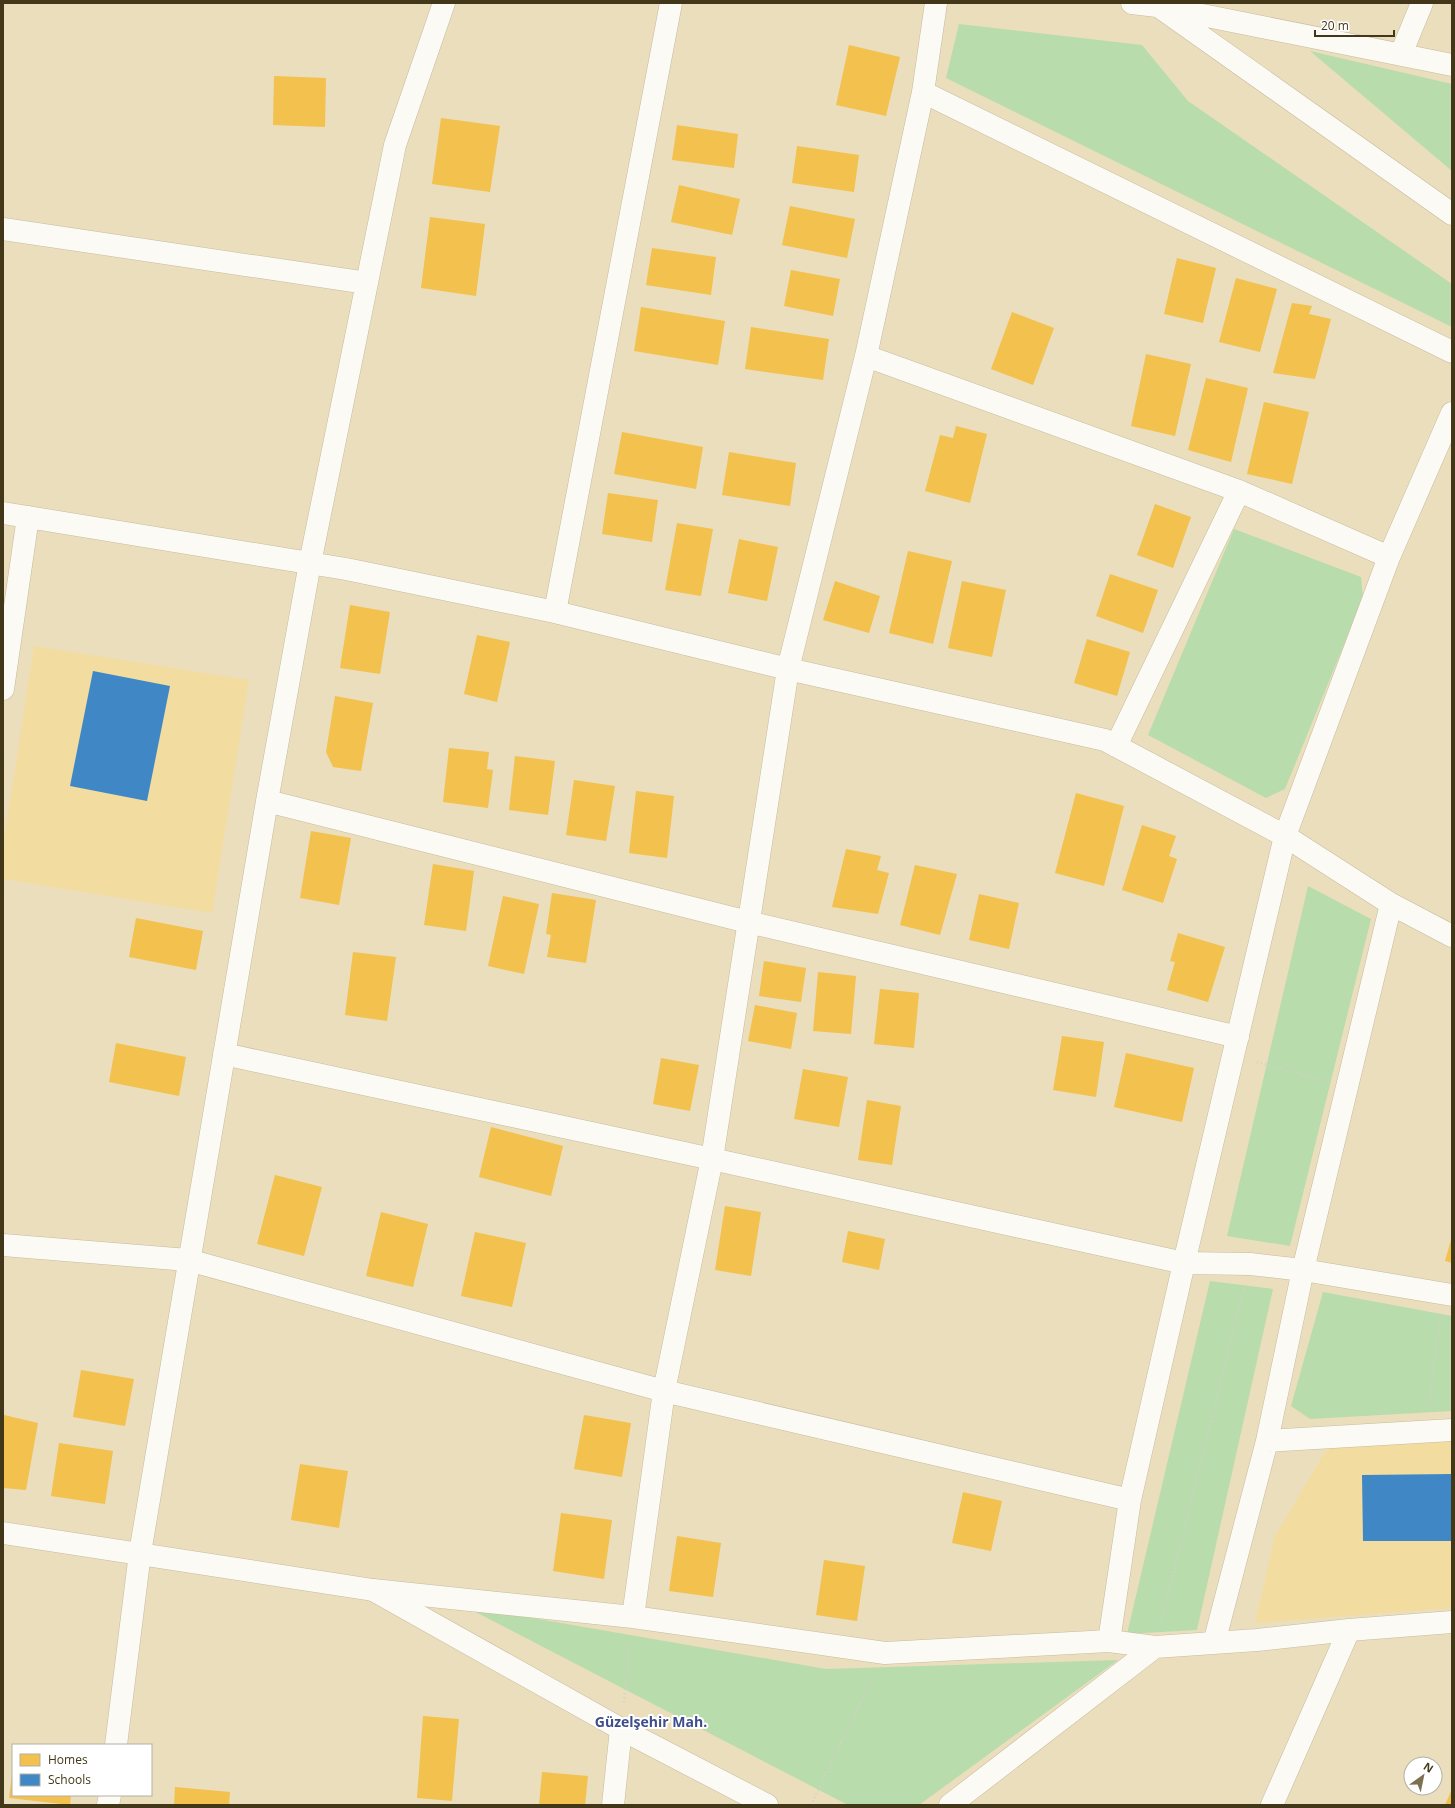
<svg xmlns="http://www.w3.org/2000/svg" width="1455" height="1808" viewBox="0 0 1455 1808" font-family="'Open Sans',sans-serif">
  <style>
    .built { fill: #f3dca0 }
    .green { fill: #b9dcad }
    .homes { fill: #f2c14e }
    .schools { fill: #3f88c5 }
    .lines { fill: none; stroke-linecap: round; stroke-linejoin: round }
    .street-casing { stroke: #c6bb9e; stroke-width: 23 }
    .secondary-casing { stroke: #c6bb9e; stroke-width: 23 }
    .path { stroke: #d4d0c6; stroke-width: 2.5; stroke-dasharray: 1 3; stroke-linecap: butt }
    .street { stroke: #fcfaf5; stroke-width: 22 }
    .secondary { stroke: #fcfaf5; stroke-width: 22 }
    .labels { text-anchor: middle; stroke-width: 4; stroke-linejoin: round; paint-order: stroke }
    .district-label { font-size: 14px; font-weight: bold; fill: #3e4e8a; stroke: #fff }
  </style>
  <rect width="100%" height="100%" fill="#eadebd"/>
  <!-- built -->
  <path class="built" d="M34,646L249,680L212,913L3,879V846Z
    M1452,1441V1608L1255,1623L1275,1536L1328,1447Z"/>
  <!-- green -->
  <path class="green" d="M959,24L1142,45L1188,101L1452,284V327L946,78Z
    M1310,51L1452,84V171Z
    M1234,529L1361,577L1363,598L1285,789L1266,798L1148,735Z
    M1308,886L1371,919L1290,1246L1227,1236Z
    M1210,1281L1273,1289L1197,1630L1127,1634Z
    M1323,1292L1452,1316V1411L1310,1419L1291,1406Z
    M464,1606L826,1669L1118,1660L919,1805H848Z"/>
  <!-- homes -->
  <path class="homes" d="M849,45L900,57L886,116L836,105Z
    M274,76L326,78L325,127L273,125Z
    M441,118L500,126L490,192L432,184Z
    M677,125L738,134L734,168L672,160Z
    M797,146L859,155L854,192L792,183Z
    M679,185L740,199L732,235L671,222Z
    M790,206L855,219L847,258L782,245Z
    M430,217L485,224L476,296L421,288Z
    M652,248L716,257L711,295L646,285Z
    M1177,258L1216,268L1203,323L1164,314Z
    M791,270L840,279L833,316L784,306Z
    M1236,278L1277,289L1260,352L1219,342Z
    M1292,303L1312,306L1309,314L1331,319L1315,379L1273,373Z
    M641,307L725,321L718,365L634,351Z
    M1012,312L1054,328L1033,385L991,369Z
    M751,327L829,339L823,380L745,369Z
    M1146,354L1191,364L1175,436L1131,426Z
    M1206,378L1248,388L1231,462L1188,450Z
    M1264,402L1309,412L1292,484L1247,474Z
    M956,426L987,434L970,503L925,491L940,435L953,438Z
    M622,432L703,447L696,489L614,474Z
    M729,452L796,463L790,506L722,495Z
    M608,493L658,500L652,542L602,534Z
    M1155,504L1191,517L1173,568L1137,555Z
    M677,523L713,529L701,596L665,590Z
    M739,539L778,547L767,601L728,593Z
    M908,551L952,561L933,644L889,633Z
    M1110,574L1158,590L1143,633L1096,616Z
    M835,581L880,596L869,633L823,620Z
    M962,581L1006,590L992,657L948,648Z
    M350,605L390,612L380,674L340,668Z
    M477,635L510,642L497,702L464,694Z
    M1087,639L1130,652L1117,696L1074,683Z
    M335,696L373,703L361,771L333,767L326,752Z
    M449,748L489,752L487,769L493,770L488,808L443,802Z
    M515,756L555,761L548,815L509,810Z
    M574,780L615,786L606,841L566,835Z
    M636,791L674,796L667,858L629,853Z
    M1076,793L1124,806L1104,886L1055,873Z
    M1142,825L1176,836L1169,856L1177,859L1163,903L1122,890Z
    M311,831L351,838L339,905L300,898Z
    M846,849L881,856L877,870L889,873L878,914L832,907Z
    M433,864L474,871L466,931L424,925Z
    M915,865L957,874L940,935L900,925Z
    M552,893L596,900L586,963L547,957L551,935L546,934Z
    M979,894L1019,903L1009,949L969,940Z
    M503,896L539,904L524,974L488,966Z
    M136,918L203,931L196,970L129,957Z
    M1178,933L1225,947L1208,1002L1167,990L1175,962L1170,961Z
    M353,952L396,957L387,1021L345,1015Z
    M764,961L806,968L801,1002L759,996Z
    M818,972L856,976L851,1034L813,1031Z
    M880,989L919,993L914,1048L874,1044Z
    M755,1005L797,1013L791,1049L748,1041Z
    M1062,1036L1104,1042L1096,1097L1053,1090Z
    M116,1043L186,1057L179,1096L109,1082Z
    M1126,1053L1194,1068L1182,1122L1114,1107Z
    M661,1058L699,1065L690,1111L653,1104Z
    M803,1069L848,1077L839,1127L794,1119Z
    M867,1100L901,1106L892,1165L858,1160Z
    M491,1127L563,1146L551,1196L479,1177Z
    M275,1175L322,1187L304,1256L257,1244Z
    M725,1206L761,1212L751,1276L715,1270Z
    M381,1212L428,1224L413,1287L366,1276Z
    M848,1231L885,1239L879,1270L842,1262Z
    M475,1232L526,1243L512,1307L461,1296Z
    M1452,1236V1263L1445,1261Z
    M81,1370L134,1379L125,1426L73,1417Z
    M4,1415L38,1423L26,1490L3,1488Z
    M584,1415L631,1423L622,1477L574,1469Z
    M59,1443L113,1451L105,1504L51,1496Z
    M300,1464L348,1471L339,1528L291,1520Z
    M963,1492L1002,1501L991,1551L952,1543Z
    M561,1513L612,1520L604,1579L553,1571Z
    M677,1536L721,1543L713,1597L669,1591Z
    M824,1560L865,1566L857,1621L816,1615Z
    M423,1716L459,1719L452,1801L417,1798Z
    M542,1772L588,1776L585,1805H539Z
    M12,1775L13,1795H71L70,1805L9,1798Z
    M175,1787L230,1792L229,1805H174Z
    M1452,1789V1805H1445Z"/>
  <!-- schools -->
  <path class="schools" d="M93,671L170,686L147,801L70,786Z
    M1452,1474V1541H1363L1362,1475Z"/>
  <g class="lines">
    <defs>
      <path id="street" d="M1401,54L1422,3
        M923,92L1452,352
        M3,229L367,283
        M866,356L1239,491L1389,557
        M3,513L346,569L555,612L788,669L1105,740L1285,836L1391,904L1452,936
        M555,612L671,3
        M3,689L28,517
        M1116,746L1239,491
        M267,801L748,922L1238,1037
        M224,1054L712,1159L1184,1263L1250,1264L1303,1270L1452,1295
        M3,1245L188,1260L664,1391L1130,1500
        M1267,1441L1452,1430
        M373,1590L633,1617L885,1653L1109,1641L1155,1647L1257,1640L1349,1630L1452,1622
        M633,1617L664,1391L712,1159L788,669L866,356L923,92L936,3
        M1109,1641L1130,1500L1184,1263L1285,836L1389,557L1452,413
        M1214,1643L1267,1441L1303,1270L1391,904
        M116,1745L140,1553L267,801L310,563L395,145L444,3
        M108,1805L110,1795
        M613,1805L621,1729
        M950,1805L1155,1647
        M1272,1805L1349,1630"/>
      <path id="secondary" d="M1132,3L1157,6L1452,65
        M1154,3L1452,214
        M3,1533L373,1590L621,1729L767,1805"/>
    </defs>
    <!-- street casing -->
    <use href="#street" class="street-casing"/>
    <!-- secondary casing -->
    <use href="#secondary" class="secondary-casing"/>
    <!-- path -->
    <path class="path" d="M1257,1062L1324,1081
      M1429,1408L1440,1317
      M1161,1623L1244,1288
      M624,1702L630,1641
      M811,1805L873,1677"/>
    <!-- street -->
    <use href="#street" class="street"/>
    <!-- secondary -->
    <use href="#secondary" class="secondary"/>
  </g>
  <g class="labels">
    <!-- district labels -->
    <g class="district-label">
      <text x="651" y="1727">Güzelşehir Mah.</text>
    </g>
  </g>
  <!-- border -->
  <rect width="1455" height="1808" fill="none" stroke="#423718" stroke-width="8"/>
  <!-- legend -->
  <rect x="12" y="1744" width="140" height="52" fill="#ffffff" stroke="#b3afa3"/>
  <rect x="20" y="1754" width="20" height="12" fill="#f2c14e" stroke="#b3afa3"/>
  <text x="48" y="1764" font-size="12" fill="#423718">Homes</text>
  <rect x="20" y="1774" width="20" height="12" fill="#3f88c5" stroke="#b3afa3"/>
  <text x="48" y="1784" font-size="12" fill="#423718">Schools</text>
  <!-- north arrow -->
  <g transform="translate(1423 1776) rotate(33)"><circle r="19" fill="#ffffff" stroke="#b3afa3"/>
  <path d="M0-3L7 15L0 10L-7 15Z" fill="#7d7152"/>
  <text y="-6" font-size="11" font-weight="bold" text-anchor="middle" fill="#423718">N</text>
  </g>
  <!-- scale -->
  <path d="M1315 30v6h79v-6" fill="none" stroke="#423718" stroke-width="2"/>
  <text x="1321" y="30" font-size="12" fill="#423718" stroke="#ffffff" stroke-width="3" paint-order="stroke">20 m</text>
</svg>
